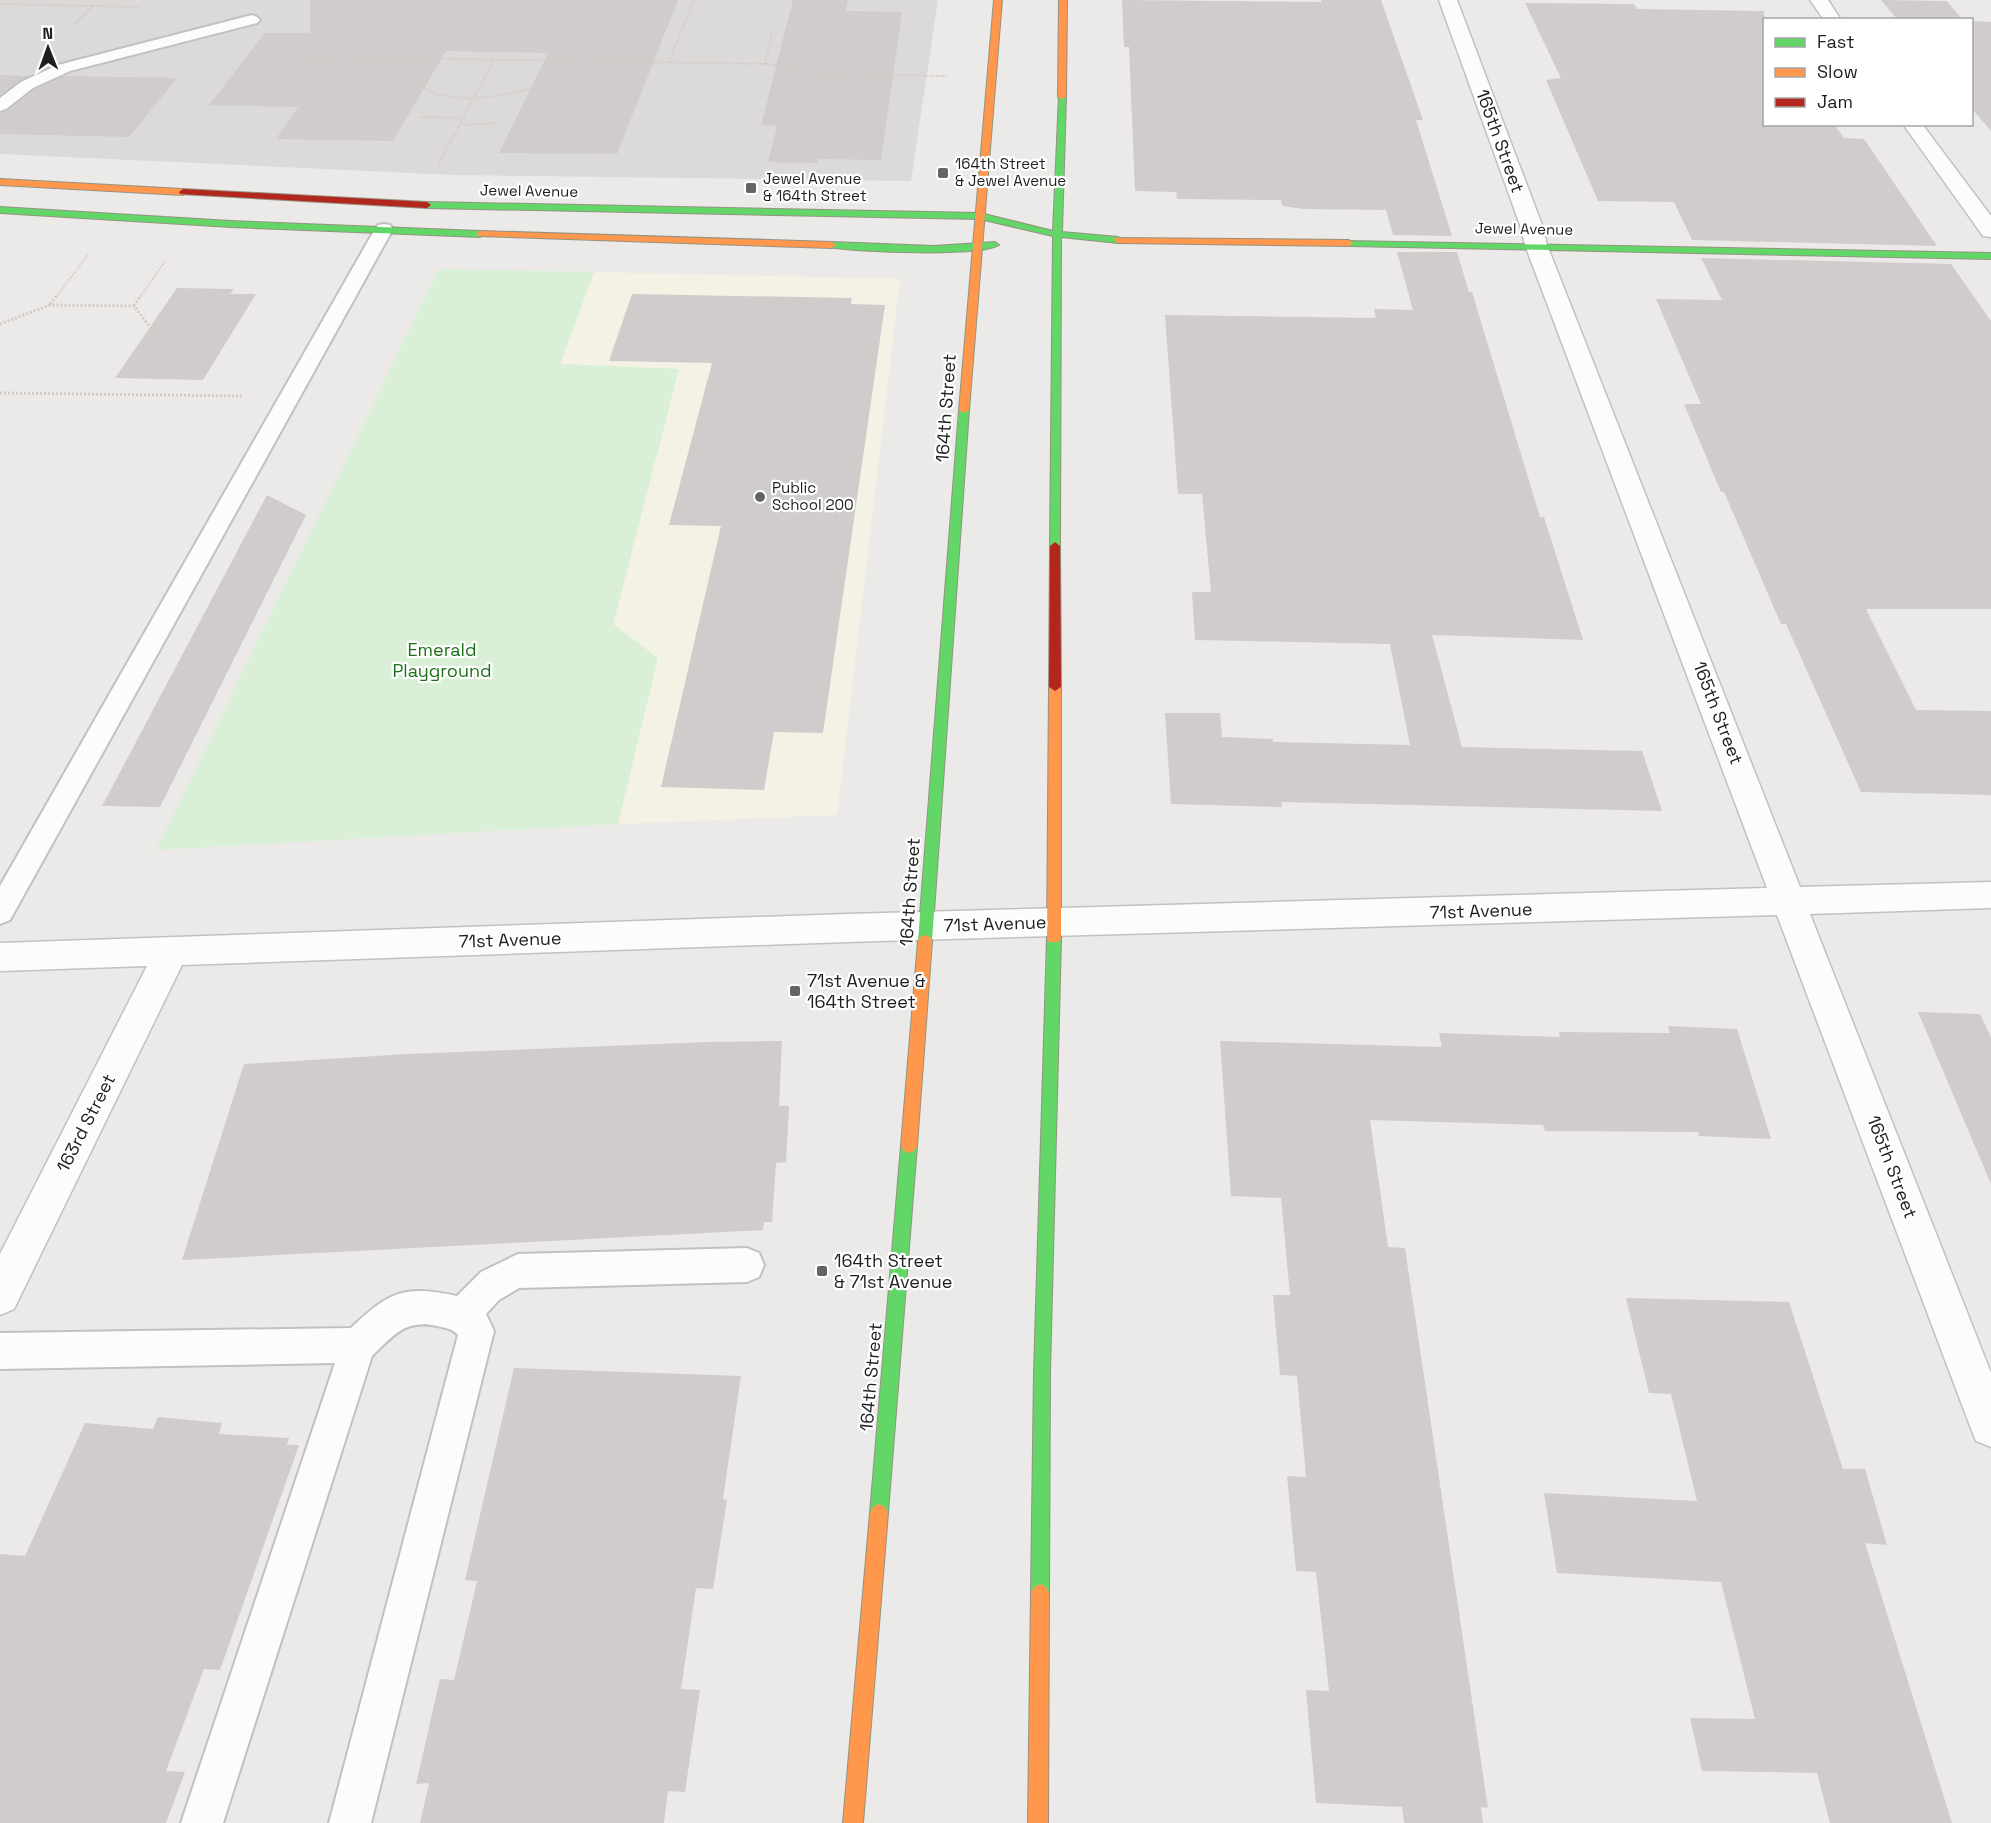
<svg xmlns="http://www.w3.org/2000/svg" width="1991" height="1823" viewBox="0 0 1991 1823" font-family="'Space Grotesk',sans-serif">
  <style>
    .residential { fill: #dbdad9 }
    .education { fill: #f4f2e4 }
    .park { fill: #d9efd6 }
    .building { fill: #cfcccb }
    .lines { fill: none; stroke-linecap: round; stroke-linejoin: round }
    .lane-casing { stroke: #c2c1c0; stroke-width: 4 }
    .street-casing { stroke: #c2c1c0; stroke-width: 3 }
    .fast-casing { stroke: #959382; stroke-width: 2 }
    .slow-casing { stroke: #959382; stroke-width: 2 }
    .jam-casing { stroke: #959382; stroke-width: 2 }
    .path-far1 { stroke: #d5c9c8; stroke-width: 2; stroke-dasharray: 1.5 1.5; stroke-linecap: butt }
    .path { stroke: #d5c9c8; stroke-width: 3; stroke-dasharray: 2 2; stroke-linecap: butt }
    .lane { fill: #fcfcfc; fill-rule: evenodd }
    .street { fill: #fcfcfc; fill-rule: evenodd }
    .fast { fill: #63d668; fill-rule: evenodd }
    .slow { fill: #ff974d; fill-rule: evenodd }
    .jam { fill: #b3261e; fill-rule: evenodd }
    .poi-dot { fill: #666565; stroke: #fff; stroke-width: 2 }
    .labels { text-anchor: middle; stroke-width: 4.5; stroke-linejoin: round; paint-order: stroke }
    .far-poi-label { font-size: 15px; fill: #1e1e1e; stroke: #fff; text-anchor: start }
    .far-street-label { font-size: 15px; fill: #1e1e1e; stroke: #fff }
    .street-label { font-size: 18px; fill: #1e1e1e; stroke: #fff }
    .park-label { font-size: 18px; fill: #1c7118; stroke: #fff }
    .poi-label { font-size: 18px; fill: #1e1e1e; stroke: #fff; text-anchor: start }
  </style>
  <rect width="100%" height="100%" fill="#eceae8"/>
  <!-- residential -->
  <path class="residential" d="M0,0H938L911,181L454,175L0,154Z"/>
  <!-- education -->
  <path class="education" d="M594,272L900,279L837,815L618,824L657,658L613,625L679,369L560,364Z"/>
  <!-- park -->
  <path class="park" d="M439,269L594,272L560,364L679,369L613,624L658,658L618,824L156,850Z"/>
  <!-- building -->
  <path class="building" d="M310,0H678L617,154L499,153L548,53L446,51L393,141L276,139L298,107L209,105L265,33H310Z
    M793,0H848L846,11L902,12L881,160L818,159L817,163L768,162L777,126L761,125Z
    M1122,0L1321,2V0H1381L1423,120H1416L1452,236L1393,235L1386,210L1304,209L1282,206L1281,200L1177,199L1176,192L1135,191L1129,47H1124Z
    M1881,0L1947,1L1963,20H1898Z
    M1525,3L1634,4L1637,9L1764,11V124H1834L1844,138L1864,139L1937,246L1692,240L1674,202L1598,201L1546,80L1561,78Z
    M1971,21L1991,22V131L1971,108Z
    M0,75L29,76L0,95Z
    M64,76L177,78L129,137L0,134V113L7,111L34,90Z
    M1397,252H1457L1469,292H1472L1540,517H1544L1583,640L1432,635L1462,747L1642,751L1662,811L1281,802L1282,807L1171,804L1165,713H1220L1222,737L1273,739V742L1410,745L1390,644L1195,640L1192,592H1211L1202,494H1178L1165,315L1376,318L1374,309L1413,310Z
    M1701,258L1951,264L1991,321V609H1866L1916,710L1991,711V795L1861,792L1786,624H1781L1724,492H1721L1684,404H1701L1656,299L1722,300Z
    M177,288L234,289L230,294H256L203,380L115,378Z
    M632,294L852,298L851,304L885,305L823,733L774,732L764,790L661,787L721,526L669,525L712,363L609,361Z
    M267,495L306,515L160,807L102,806Z
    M1918,1012L1980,1014L1991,1037V1184Z
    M1668,1026L1737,1029L1771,1139L1699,1136L1698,1132L1545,1131L1543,1125L1370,1120L1388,1247L1405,1248L1488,1808L1481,1807L1483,1823H1404L1402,1807L1316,1803L1306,1690L1329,1691L1316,1572L1296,1571L1287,1476L1306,1477L1297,1376L1280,1375L1273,1295H1290L1281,1198L1231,1196L1220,1041L1442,1047L1439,1033L1560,1037L1559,1032L1670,1033Z
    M782,1041L779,1106H789L786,1162L776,1163L772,1222H764L763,1230L182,1260L244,1064L408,1054L708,1042Z
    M1626,1298L1789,1302L1843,1469H1865L1887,1545L1865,1543L1952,1823H1830L1817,1773L1702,1771L1690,1718L1755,1719L1721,1582L1557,1573L1544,1493L1697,1501L1671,1394L1649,1393Z
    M514,1368L741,1376L723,1499L727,1500L713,1589L696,1588L681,1689L700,1690L685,1792L668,1791L664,1823H420L429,1783L416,1784L440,1679L454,1680L477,1581L465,1580Z
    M158,1417L222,1423L219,1434L289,1438L287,1445H299L220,1670L204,1669L166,1771L185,1772L166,1823H0V1554L25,1556L85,1423L153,1429Z"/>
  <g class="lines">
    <defs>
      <path id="lane" d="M252,15L257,17L260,20L257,23L70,71L33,88L6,109L0,111V98L21,82L58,65Z
        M384,224L390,225L393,229L10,920L0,924V886L375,229L378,225Z
        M747,1248L759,1253L764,1265L759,1277L747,1282L519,1288L499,1300L486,1314L494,1331L371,1823H329L458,1335C453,1329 446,1328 437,1326C405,1319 394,1335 372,1356L223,1823H181L335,1363L0,1369V1333L351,1328C390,1291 404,1285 457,1296L481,1272L518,1254Z"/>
      <path id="street" d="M1439,0H1457L1542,225L1547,245L1800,887L1991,882V908L1810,914L1991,1373V1447L1976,1441L1970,1426L1777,915L847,942L182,965L14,1309L0,1315V1254L147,966L0,971V943L847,914L1767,888L1525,245L1520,225Z
        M1810,0H1828L1841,20H1824Z
        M1903,124H1922L1991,216V237L1983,236Z"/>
      <path id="fast" d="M1059,95L1066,97L1062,232L1118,237L1122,240L1118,243L1061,237L1060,546L1055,550L1050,546L1053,236L980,219L427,208L423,205L427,202L980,213L1053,231Z
        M0,207L231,221L480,231L484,234L480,237L231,227L0,213Z
        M1346,241L1991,253V259L1349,246L1346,245Z
        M832,242L934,246L995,242L999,245C981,257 855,252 829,247V243Z
        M964,407L969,410L932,941L930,945L925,947L920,945L918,941L959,410Z
        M1054,932L1059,934L1061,938L1050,1373L1049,1593L1046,1599L1040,1602L1034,1599L1031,1593L1034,1373L1047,938L1049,934Z
        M909,1139L914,1141L917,1146L888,1513L885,1519L879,1522L873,1519L870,1513L901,1146L904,1141Z"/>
      <path id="slow" d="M994,0H1002L969,410L964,413L959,410Z
        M1059,0H1067L1066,97L1062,99L1058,97Z
        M0,179L183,189L187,192L183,195L0,185Z
        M480,231L832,242L836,245L832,248L477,236V232Z
        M1115,238L1349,240L1353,243L1349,246L1118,243L1114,240Z
        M1055,683L1061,687V938L1059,942H1049L1047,938L1049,687Z
        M925,935L930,937L932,941L917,1146L914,1151L909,1153L904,1151L901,1146L918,941L920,937Z
        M879,1504L885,1507L888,1513L863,1823H843L870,1513L873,1507Z
        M1040,1584L1046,1587L1049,1593L1048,1823H1028L1031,1593L1034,1587Z"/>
      <path id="jam" d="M183,189L427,202L431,205L427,208L180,194L179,192Z
        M1055,542L1060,546L1061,687L1055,691L1049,687L1050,546Z"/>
    </defs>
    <!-- lane casing -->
    <use href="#lane" class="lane-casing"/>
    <!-- street casing -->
    <use href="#street" class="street-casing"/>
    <!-- fast casing -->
    <use href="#fast" class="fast-casing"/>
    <!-- slow casing -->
    <use href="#slow" class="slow-casing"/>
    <!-- jam casing -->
    <use href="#jam" class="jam-casing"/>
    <!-- path-far1 -->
    <path class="path-far1" d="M0,4L140,7
      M75,24L93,6
      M268,56L767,64L821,74L946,76
      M421,59L417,77C420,80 423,86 426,88C449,107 530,95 553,79C560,75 564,67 568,61
      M669,62L694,0
      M765,64L772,33
      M821,74L825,57
      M385,99L424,86
      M420,117L462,118
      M459,125L498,123
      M438,165L494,60
      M56,297L88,255
      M140,297L166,260"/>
    <!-- path -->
    <path class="path" d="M50,304L57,295
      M134,306L141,295
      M0,324L50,305L134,306L156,335
      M0,393L242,396"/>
    <!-- lane -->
    <use href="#lane" class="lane"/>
    <!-- street -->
    <use href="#street" class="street"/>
    <!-- fast -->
    <use href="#fast" class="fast"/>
    <!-- slow -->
    <use href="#slow" class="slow"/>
    <!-- jam -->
    <use href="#jam" class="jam"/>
  </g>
  <!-- markers -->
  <g class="poi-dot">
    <rect x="937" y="167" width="12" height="12" rx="3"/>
    <rect x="745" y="182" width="12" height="12" rx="3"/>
    <circle cx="760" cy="497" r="6"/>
    <rect x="789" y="985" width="12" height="12" rx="3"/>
    <rect x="816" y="1265" width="12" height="12" rx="3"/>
  </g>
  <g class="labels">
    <!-- far-poi labels -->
    <g class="far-poi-label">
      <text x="955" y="169">164th Street<tspan x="955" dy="17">&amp; Jewel Avenue</tspan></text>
      <text x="763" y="184">Jewel Avenue<tspan x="763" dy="17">&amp; 164th Street</tspan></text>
      <text x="772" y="493">Public<tspan x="772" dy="17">School 200</tspan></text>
    </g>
    <!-- far-street labels -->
    <g class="far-street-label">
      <text transform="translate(529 191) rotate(1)" y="5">Jewel Avenue</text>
      <text transform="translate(1524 229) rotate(1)" y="5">Jewel Avenue</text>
    </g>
    <!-- street labels -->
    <g class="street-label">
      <text transform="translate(1500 141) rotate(70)" y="6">165th Street</text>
      <text transform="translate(946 408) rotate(-86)" y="6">164th Street</text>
      <text transform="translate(1718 713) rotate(69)" y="6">165th Street</text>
      <text transform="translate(910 892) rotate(-86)" y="6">164th Street</text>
      <text transform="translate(1481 911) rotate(-2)" y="6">71st Avenue</text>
      <text transform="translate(995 924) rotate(-2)" y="6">71st Avenue</text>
      <text transform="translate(510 940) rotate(-2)" y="6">71st Avenue</text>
      <text transform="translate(86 1123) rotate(-63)" y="6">163rd Street</text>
      <text transform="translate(1892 1167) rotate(69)" y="6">165th Street</text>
      <text transform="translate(871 1377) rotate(-85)" y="6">164th Street</text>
    </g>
    <!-- park labels -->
    <g class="park-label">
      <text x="442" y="656">Emerald<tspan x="442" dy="21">Playground</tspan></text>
    </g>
    <!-- poi labels -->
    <g class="poi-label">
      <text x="807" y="987">71st Avenue &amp;<tspan x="807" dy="21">164th Street</tspan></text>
      <text x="834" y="1267">164th Street<tspan x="834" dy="21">&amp; 71st Avenue</tspan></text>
    </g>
  </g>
  <!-- legend -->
  <rect x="1763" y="18" width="210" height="108" fill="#ffffff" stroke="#a5a5a5" stroke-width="1.5"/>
  <rect x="1775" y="38" width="30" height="9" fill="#63d668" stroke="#a5a5a5" stroke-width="1.5"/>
  <text x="1817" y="48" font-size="18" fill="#1e1e1e">Fast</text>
  <rect x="1775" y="68" width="30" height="9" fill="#ff974d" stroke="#a5a5a5" stroke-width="1.5"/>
  <text x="1817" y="78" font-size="18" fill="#1e1e1e">Slow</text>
  <rect x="1775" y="98" width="30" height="9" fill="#b3261e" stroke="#a5a5a5" stroke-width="1.5"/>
  <text x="1817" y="108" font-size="18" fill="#1e1e1e">Jam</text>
  <!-- north arrow -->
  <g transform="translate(48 48) rotate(359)" stroke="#ffffff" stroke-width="4.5" paint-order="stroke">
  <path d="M0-4.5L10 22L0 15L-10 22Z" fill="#1e1e1e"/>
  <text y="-9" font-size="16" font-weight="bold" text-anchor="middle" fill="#1e1e1e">N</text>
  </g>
</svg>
